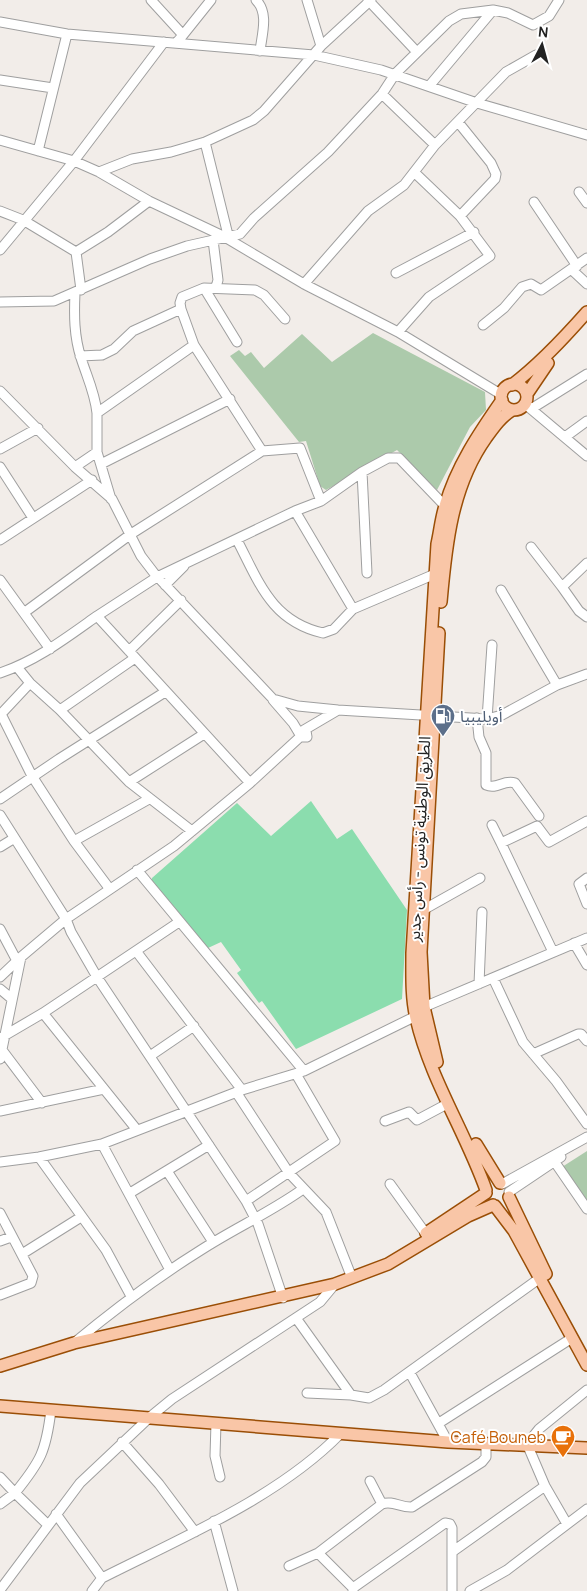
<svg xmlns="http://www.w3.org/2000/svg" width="587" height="1591" viewBox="0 0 587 1591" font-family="Manrope,'Noto Sans Arabic',sans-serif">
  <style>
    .cemetery { fill: #accaab }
    .pitch { fill: #8bddae }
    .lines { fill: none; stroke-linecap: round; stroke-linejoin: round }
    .minor-casing { stroke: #9f9f9f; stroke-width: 11 }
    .major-casing { stroke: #9a4e06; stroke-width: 14 }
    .minor { stroke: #fff; stroke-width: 9 }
    .major { stroke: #f9c6a7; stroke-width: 11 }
    .labels { text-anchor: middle; stroke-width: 4; stroke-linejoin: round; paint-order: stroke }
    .service-label { font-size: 16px; fill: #4e5e75; stroke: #fff; text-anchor: start }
    .street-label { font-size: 16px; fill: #222; stroke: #fff }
    .food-label { font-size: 16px; fill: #c56008; stroke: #fff; text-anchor: end }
  </style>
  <rect width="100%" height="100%" fill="#f2ede9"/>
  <!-- cemetery -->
  <path class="cemetery" d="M373,333L485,392L486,410L470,427L437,490L397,450L326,490L320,486L306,441L299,442L230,356L239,350L245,356L251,352L264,368L302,334L332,362Z
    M587,1151V1203L562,1167Z"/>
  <!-- pitch -->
  <path class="pitch" d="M311,801L337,839L352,829L407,910L402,999L296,1049L262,1001L259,1003L237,973L241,970L221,942L208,948L151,883L152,878L237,803L271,836Z"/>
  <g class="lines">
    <defs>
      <path id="minor" d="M151,0L183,35L176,43
        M256,0C269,13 262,34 260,51
        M307,0L321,46
        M368,0L416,51
        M0,22L67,34L314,55L381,70L477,103L587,135
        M183,35L211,0
        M0,80L53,88
        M430,85L493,10
        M382,94L435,145
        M458,122L491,163L496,174L495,179L460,216
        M0,140L74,161L99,172L149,201L223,236L304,284L398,332L502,395
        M205,142L228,235
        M38,151L67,34
        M99,172L132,159L171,152L205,142L253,120L264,111L321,46L371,0
        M579,192L587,203
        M534,202L577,266
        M0,211L23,220L76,252L81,290
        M213,240L218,280L216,287
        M0,250L74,161L164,42
        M76,252L108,232L149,201
        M572,270L587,284
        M396,273L474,232
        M304,284L368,211L404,185L435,145L506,72L536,55
        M75,293C74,315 74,336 81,358C87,377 95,393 97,413
        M0,302L54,301L150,259L187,246L240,234L254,218L328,152L382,94L395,74L449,21L461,14L493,10L508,13L533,25L549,16L559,0
        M181,309L194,345
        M483,325L504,308L522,287L531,284L541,290L587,258
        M398,332L429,297L490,256L460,216L414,172
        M237,342L204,288L255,290L264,295L285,319
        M80,356L102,355L114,349L133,331L181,309L180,303L182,297L204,288
        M0,391L75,467L112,499L141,556L154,573L273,699L298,706L338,710L487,719L502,715L557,685L587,674
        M525,404L587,456
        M531,409L587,374
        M565,437L587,421
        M0,449L38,428
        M101,464L230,399
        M0,467L33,518
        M75,467L97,452
        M362,472L367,573
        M111,499L97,452V413L194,345L262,451
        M295,511L353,609
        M0,540L92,480
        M237,540C259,582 271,621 323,633L334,629L353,609L435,574
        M531,547L562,587L587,563
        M0,580L50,649
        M165,585L184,566
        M562,587L579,611L587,617
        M501,590L557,685
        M25,612L131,534L262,451L300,448L321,501
        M129,651L181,600
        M17,667L30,683L60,710L129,782L192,831
        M0,673C36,661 66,638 97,616
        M30,683L1,714L32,776L74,841L109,888
        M273,700L293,723L299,733
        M60,710L135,658
        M477,718L479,737L486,753V785C497,790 504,779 515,783L539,816
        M487,719L492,645
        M304,730L338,710
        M129,782L204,734
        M250,783L97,616L157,577L295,511L321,501L362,472L388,458H399L445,506
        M0,799L59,759L165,692
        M0,815L66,919L71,932L97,977L246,1201L258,1224L283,1298
        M492,825L501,843L537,826L549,842L587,821
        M74,841L149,799
        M501,843L553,952
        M0,847L13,839
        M137,870L304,1071
        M587,878L579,884L587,904
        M423,910L480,878
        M0,929L17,961
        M574,943L587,965
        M136,951L242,1090
        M0,977L20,958
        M493,978L523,1042L556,1081L587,1124
        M479,984L482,912
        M0,989L12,999
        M424,1007L587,938
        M43,1013L179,922
        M2,1037L43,1013L137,1130
        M2,1050L42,1103
        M533,1054L578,1034H581L587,1041
        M150,1056L194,1026
        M0,1059L21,957L66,919L174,846L250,783L300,737V731H306L307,737H300
        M236,1092L289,1173L326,1212L352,1278
        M0,1111L104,1089
        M385,1121L409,1112L417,1120L447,1104
        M102,1144L170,1270
        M39,1157L106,1250L131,1296
        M552,1158L587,1209
        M0,1162L39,1157L102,1144L242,1090L304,1071L416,1016
        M167,1171L213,1242
        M390,1184L426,1234
        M502,1184L587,1137
        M509,1192L561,1157
        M130,1193L209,1145
        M246,1201L335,1141L296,1074
        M0,1213L33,1276L31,1283L0,1295
        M0,1241L11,1237
        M22,1254L81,1217
        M296,1318L351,1395L307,1393
        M74,1343C115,1309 156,1278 201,1250C235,1228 271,1212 303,1189
        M410,1373L448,1442
        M351,1395L369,1398L384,1390L540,1278
        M216,1423L215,1456L220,1477
        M439,1423L572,1338
        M122,1442L159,1484L195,1532
        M0,1477L15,1493C41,1461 46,1451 51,1410
        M370,1481L382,1504
        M0,1504L15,1493L48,1525
        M56,1514L102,1578
        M214,1521L233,1591
        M567,1524L545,1486L527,1444L539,1429L587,1390
        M452,1552L545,1486
        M318,1553L353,1588
        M289,1566L318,1553L382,1504C393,1500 401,1508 412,1507L482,1462L486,1457V1444
        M0,1590L80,1483L150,1417L172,1399L320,1302L335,1284
        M92,1591L102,1578C181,1538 279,1497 341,1433
        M353,1591V1588L445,1523L450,1524L452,1528V1591
        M470,1591L507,1570L587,1509"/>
      <path id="major" d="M501 397a13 13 0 1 1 26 0a13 13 0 1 1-26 0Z
        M512,385C540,364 564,338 587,312
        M527,394L548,363
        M441,602C446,544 452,486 486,438C494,427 501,417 512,410
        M437,1062L424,1007L421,952L439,633
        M476,1144L500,1183
        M486,1190C465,1131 430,1079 416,1018C411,997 412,974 412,953L437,544C440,531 441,518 445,506C456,467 479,433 502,400
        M509,1197L546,1274
        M495,1206L514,1231L587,1365
        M426,1233L486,1193
        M0,1366L74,1343L335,1284L388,1264L468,1216L493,1205
        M0,1406L448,1442L587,1448"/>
    </defs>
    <!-- minor casing -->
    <use href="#minor" class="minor-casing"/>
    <!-- major casing -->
    <use href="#major" class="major-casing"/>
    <!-- minor -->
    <use href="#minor" class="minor"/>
    <!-- major -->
    <use href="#major" class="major"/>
  </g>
  <!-- icons -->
  <defs>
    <symbol id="fuel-pin" viewBox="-11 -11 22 30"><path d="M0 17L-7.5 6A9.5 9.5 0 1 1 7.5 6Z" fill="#5c6f8a" stroke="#fff"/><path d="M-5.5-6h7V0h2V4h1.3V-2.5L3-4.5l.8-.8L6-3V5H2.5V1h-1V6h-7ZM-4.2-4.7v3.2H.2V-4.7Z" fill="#fff"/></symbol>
    <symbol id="cafe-pin" viewBox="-11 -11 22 30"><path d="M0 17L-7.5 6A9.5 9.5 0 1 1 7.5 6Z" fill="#e8710a" stroke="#fff"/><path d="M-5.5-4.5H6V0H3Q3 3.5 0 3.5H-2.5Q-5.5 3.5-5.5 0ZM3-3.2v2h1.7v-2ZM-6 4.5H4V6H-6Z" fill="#fff"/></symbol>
  </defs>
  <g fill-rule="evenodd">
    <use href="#fuel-pin" x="429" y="702" width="28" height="38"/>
    <use href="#cafe-pin" x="549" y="1423" width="28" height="38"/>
  </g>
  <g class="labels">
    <!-- service labels -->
    <g class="service-label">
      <text x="460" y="722">أويليبيا</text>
    </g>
    <!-- street labels -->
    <g class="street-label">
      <text transform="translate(419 839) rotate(-87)" y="6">الطريق الوطنية تونس - رأس جدير</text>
    </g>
    <!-- food labels -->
    <g class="food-label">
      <text x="546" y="1443">Café Bouneb</text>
    </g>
  </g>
  <!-- north arrow -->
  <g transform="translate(542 45) rotate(6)" stroke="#ffffff" stroke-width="4" paint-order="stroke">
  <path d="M0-4L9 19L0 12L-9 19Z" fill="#222222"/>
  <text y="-8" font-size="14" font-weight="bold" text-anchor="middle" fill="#222222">N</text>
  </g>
</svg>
